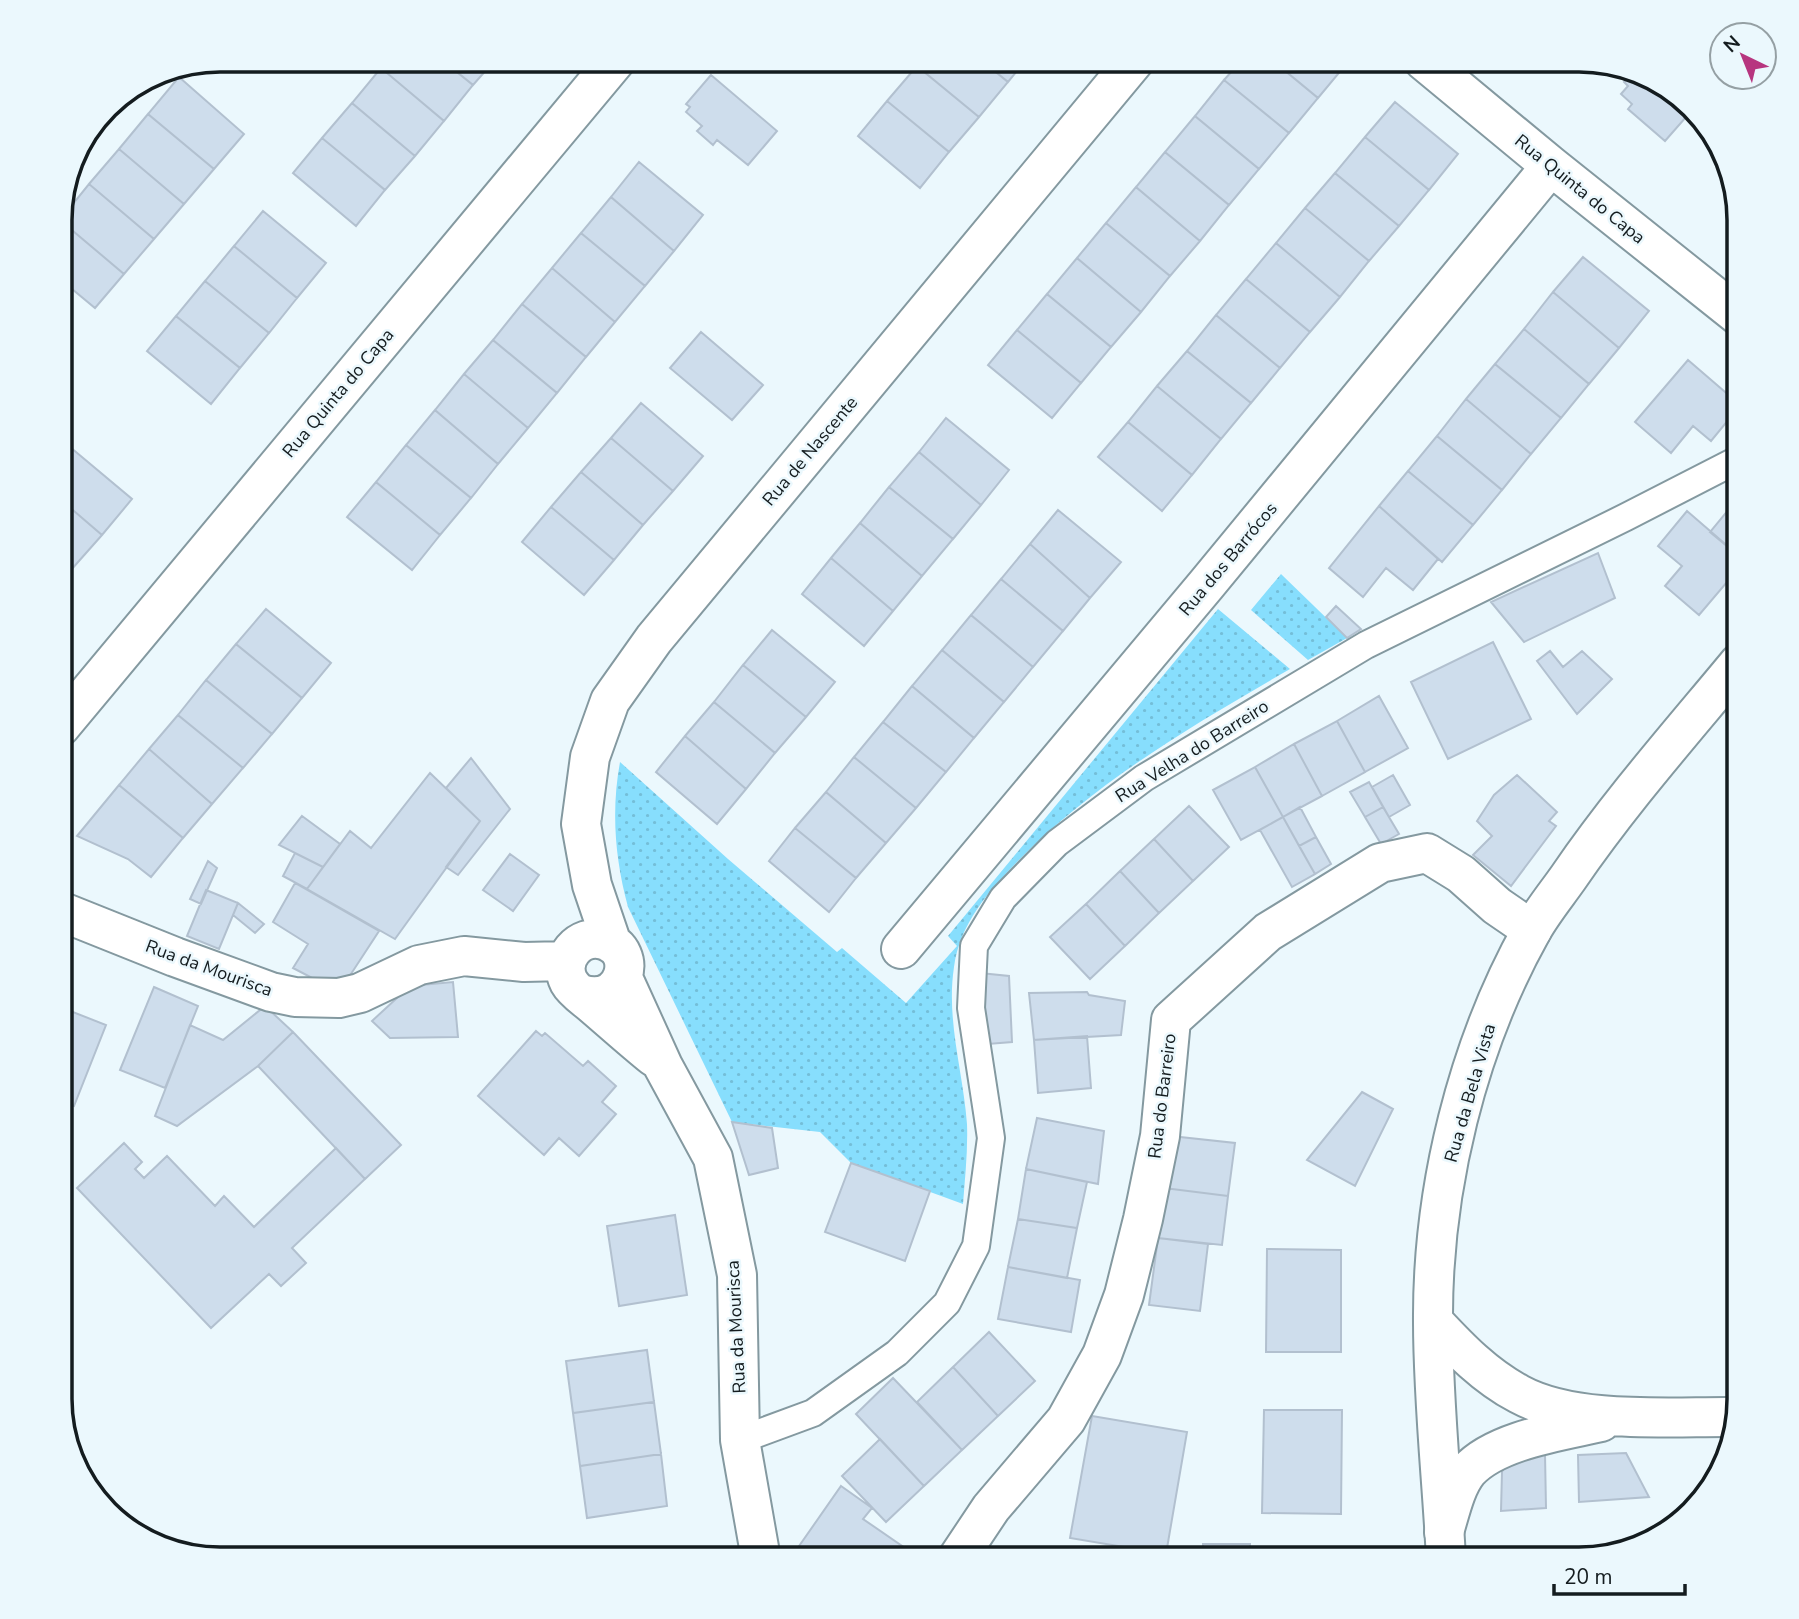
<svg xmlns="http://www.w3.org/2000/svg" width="1799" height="1619" viewBox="0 0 1799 1619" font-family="'Nunito Sans',sans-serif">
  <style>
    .grass { fill: url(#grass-dots) }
    .building { fill: #ceddec; stroke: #b2c0cf; stroke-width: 2 }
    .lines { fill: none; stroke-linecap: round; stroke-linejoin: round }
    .service-casing { stroke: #8499a0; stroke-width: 30 }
    .minor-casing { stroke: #8499a0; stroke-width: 42 }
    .secondary-casing { stroke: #8499a0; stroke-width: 42 }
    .service { stroke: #fff; stroke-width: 26 }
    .minor { stroke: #fff; stroke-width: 38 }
    .secondary { stroke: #fff; stroke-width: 38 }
    .labels { text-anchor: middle; stroke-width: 5; stroke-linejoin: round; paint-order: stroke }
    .street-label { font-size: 18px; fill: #141c1f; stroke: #ebf8fd }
    .rim { fill: none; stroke: #141c1f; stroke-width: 3.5 }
  </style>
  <defs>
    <pattern id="grass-dots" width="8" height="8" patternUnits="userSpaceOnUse" patternTransform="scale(1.75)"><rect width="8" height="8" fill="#87defd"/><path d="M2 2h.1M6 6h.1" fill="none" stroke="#74bed8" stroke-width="1.8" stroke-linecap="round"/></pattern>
  </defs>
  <rect width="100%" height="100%" fill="#ebf8fd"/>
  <!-- grass -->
  <path class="grass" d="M1281,574L1347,638L1308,660L1251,610Z
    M1218,609L1290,669C1193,725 1098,780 1019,860C989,891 960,923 954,967C946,1020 963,1071 967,1124C968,1150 965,1178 963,1204L851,1163L820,1132L732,1122L628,907C615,859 611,811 620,762L728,859L837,952L842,948L906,1003L957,946L948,936Z"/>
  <!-- building -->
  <path class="building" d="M388,60H442L473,85L444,121L381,68Z
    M442,60H495L473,85Z
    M922,60H981L1008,82L979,117L917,66Z
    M981,60H1026L1008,82Z
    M1242,60H1272L1318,98L1289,133L1224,80Z
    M1272,60H1345L1348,62L1318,98Z
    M917,66L979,117L949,152L887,101Z
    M381,68L444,121L415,156L352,103Z
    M1634,70L1640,72L1694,108L1665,141L1628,109L1632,104L1621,94L1628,86L1624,82Z
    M711,75L777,131L748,165L717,140L713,145L697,131L702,126L686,112L690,107L686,104Z
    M179,77L244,134L214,169L148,114Z
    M1224,80L1289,133L1259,169L1195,116Z
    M887,101L949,152L920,188L858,136Z
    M1395,102L1458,154L1429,190L1365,137Z
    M352,103L415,156L385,190L322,138Z
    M148,114L214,169L184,204L119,149Z
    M1195,116L1259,169L1229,205L1165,152Z
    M1365,137L1429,190L1399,226L1335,173Z
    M322,138L385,190L356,226L293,173Z
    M119,149L184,204L154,239L89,184Z
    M1165,152L1229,205L1200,241L1136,187Z
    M639,162L703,215L674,251L611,197Z
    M1335,173L1399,226L1369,261L1305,208Z
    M89,184L154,239L124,274L60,220Z
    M1136,187L1200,241L1170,276L1106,223Z
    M611,197L674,251L645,286L581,233Z
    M1305,208L1369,261L1340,297L1276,243Z
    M263,211L326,263L297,298L234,246Z
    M60,220L124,274L95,308L60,279Z
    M1106,223L1170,276L1141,312L1077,258Z
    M581,233L645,286L615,322L552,268Z
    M1276,243L1340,297L1310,332L1246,279Z
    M234,246L297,298L269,333L205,281Z
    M1583,257L1649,311L1619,348L1553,292Z
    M1077,258L1141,312L1111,347L1047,294Z
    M552,268L615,322L586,357L522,304Z
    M1246,279L1310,332L1280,368L1216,315Z
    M205,281L269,333L240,368L176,316Z
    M1553,292L1619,348L1589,384L1524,329Z
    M1047,294L1111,347L1081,383L1017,330Z
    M522,304L586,357L557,393L493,340Z
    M1216,315L1280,368L1251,403L1187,351Z
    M176,316L240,368L211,404L147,351Z
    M1524,329L1589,384L1561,418L1495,364Z
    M1017,330L1081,383L1052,418L988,365Z
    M701,332L763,385L732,420L670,368Z
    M493,340L557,393L528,428L464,374Z
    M1187,351L1251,403L1221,439L1157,386Z
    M1688,360L1739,404V407L1711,441L1693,426L1671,453L1635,422Z
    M1495,364L1561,418L1531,454L1466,399Z
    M464,374L528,428L498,464L435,410Z
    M1157,386L1221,439L1192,475L1128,422Z
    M1466,399L1531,454L1502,490L1437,436Z
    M641,403L703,456L673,491L611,438Z
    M435,410L498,464L471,498L406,445Z
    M946,418L1009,470L981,505L919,452Z
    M1128,422L1192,475L1162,511L1098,457Z
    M1437,436L1502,490L1473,525L1408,471Z
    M611,438L673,491L643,525L581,472Z
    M406,445L471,498L440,535L376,482Z
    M70,447L132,499L102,535L60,499V458Z
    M919,452L981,505L953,539L889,487Z
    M1408,471L1473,525L1442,562L1379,506Z
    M581,472L643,525L614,560L551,507Z
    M376,482L440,535L412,570L347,517Z
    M889,487L953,539L922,576L860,523Z
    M1739,497V556L1710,532Z
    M60,499L102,535L71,570L60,560Z
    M1379,506L1438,559L1413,590L1386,568L1363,597L1329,568Z
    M551,507L614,560L584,595L522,542Z
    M1058,510L1121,562L1090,598L1030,544Z
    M1687,511L1739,556V568L1699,615L1665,586L1682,566L1658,546Z
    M860,523L922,576L893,611L831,558Z
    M1030,544L1090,598L1063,631L1001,579Z
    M1598,553L1615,598L1524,642L1491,602Z
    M831,558L893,611L864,646L802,594Z
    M60,560L71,570L60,584Z
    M1001,579L1063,631L1033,667L971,615Z
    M1336,606L1361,629L1347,638L1326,617Z
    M266,609L331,663L302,698L236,644Z
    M971,615L1033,667L1004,702L942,650Z
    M772,630L835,682L806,717L743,665Z
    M1493,642L1531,719L1448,759L1411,682Z
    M236,644L302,698L272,734L206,680Z
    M942,650L1004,702L974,738L912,686Z
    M1550,651L1563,667L1582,651L1612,679L1577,714L1537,661Z
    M743,665L806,717L775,753L714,702Z
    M206,680L272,734L243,768L178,715Z
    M912,686L974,738L946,772L883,722Z
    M1379,696L1408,748L1365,772L1337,721Z
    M714,702L775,753L746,789L685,736Z
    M178,715L243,768L212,804L149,749Z
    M1337,721L1365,772L1322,796L1294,744Z
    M883,722L946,772L916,808L854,757Z
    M685,736L746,789L717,824L656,772Z
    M1294,744L1322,796L1283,817L1255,767Z
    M149,749L212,804L183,838L119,785Z
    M854,757L916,808L886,843L826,792Z
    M471,758L510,809L458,875L446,867L480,821L446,788Z
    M1255,767L1283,817L1241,840L1213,790Z
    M430,773L480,821L395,939L307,889L350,831L371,848Z
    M1393,775L1410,805L1389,817L1372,787Z
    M1517,775L1557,812L1549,821L1556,826L1511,886L1473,855L1492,836L1477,821L1494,795Z
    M1369,782L1383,807L1365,817L1350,792Z
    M119,785L183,838L151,877L128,859L77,836Z
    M826,792L886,843L856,878L795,828Z
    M1189,806L1229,847L1193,881L1154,839Z
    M1300,807L1316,837L1299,846L1283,817Z
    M1383,807L1399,834L1381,844L1365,817Z
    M302,816L340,844L323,867L279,845Z
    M1283,817L1315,874L1292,887L1260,830Z
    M795,828L856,878L829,912L769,861Z
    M1316,837L1331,864L1315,874L1299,846Z
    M1154,839L1193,881L1159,913L1120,871Z
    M295,853L323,867L307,889L283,876Z
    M510,854L539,875L513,911L483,890Z
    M208,861L217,868L201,904L190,899Z
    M1120,871L1159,913L1125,946L1086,904Z
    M295,883L379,931L349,977L334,982L316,980L293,968L308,944L273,922Z
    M206,890L238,903L219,949L187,936Z
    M238,903L264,924L255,933L233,915Z
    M1086,904L1125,946L1090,979L1050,937Z
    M980,973L1009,976L1012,1042L988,1044Z
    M453,982L458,1037L390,1038L372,1021L410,986Z
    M154,987L198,1006L165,1088L120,1070Z
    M1087,992L1089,995L1125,1001L1121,1035L1034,1040L1029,993Z
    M265,1006L293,1032L258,1066L177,1126L155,1116L190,1025L223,1040Z
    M60,1007L106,1025L74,1106L60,1101Z
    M536,1031L542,1036L545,1033L583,1066L588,1061L616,1086L602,1102L616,1114L579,1156L559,1138L544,1155L478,1096Z
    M293,1032L401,1145L365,1179L258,1066Z
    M1087,1036L1091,1088L1038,1093L1034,1040Z
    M1362,1092L1393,1109L1355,1186L1307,1160Z
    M1037,1118L1104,1131L1098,1184L1026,1169Z
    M732,1122L772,1128L778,1168L749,1175Z
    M1171,1136L1235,1143L1228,1196L1164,1188Z
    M124,1143L142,1162L135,1169L144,1178L167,1156L215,1206L224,1196L254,1227L336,1148L365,1179L292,1248L306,1263L281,1286L269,1274L211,1328L77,1188Z
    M851,1163L930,1191L905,1261L825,1232Z
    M1026,1169L1087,1182L1077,1228L1018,1219Z
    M1164,1188L1228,1196L1222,1245L1158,1238Z
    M675,1215L687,1295L619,1306L607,1226Z
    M1018,1219L1077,1228L1067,1278L1008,1267Z
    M1158,1238L1208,1244L1200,1311L1149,1305Z
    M1267,1249L1341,1250V1352H1266Z
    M1008,1267L1080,1280L1071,1332L998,1319Z
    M989,1332L1035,1381L998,1416L953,1367Z
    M647,1350L654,1402L573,1413L566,1361Z
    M953,1367L998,1416L962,1450L917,1402Z
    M893,1378L962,1450L924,1486L856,1414Z
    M654,1402L661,1454L580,1466L573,1413Z
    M1264,1410H1342L1341,1514L1262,1513Z
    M1092,1416L1187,1432L1166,1554L1070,1538Z
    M880,1439L924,1486L886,1522L842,1476Z
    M1626,1453L1649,1497L1579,1502L1578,1455Z
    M661,1454L667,1506L587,1518L580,1466Z
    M1545,1454L1546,1508L1501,1511L1502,1472L1504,1467L1508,1463Z
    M841,1486L872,1508L863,1519L921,1559H790Z
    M1203,1544H1250V1559H1203Z"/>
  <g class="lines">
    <defs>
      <path id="service" d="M740,1440L813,1413L897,1353L947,1303L976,1246L991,1138L971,1008L974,946L1003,898L1057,843L1144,778L1366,645L1626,517L1739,459"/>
      <path id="minor" d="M1423,60L1551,166L1739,316
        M60,727L616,60
        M60,911L175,957L271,992L295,997L339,998L360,993L419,965L464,956L524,962L566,961
        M612,944L592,885L581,824L590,757L610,701L654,639L1135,60
        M901,949L1206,585L1551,166
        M623,978L663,1066L713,1158L737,1275L740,1440L761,1559
        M581,994C624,1008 641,951 604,940C579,933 557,959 569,982C574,991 585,998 592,1004C613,1022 633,1040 654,1057
        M1433,1321C1459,1349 1485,1376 1519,1394C1576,1425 1673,1416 1737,1417
        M1444,1532C1450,1513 1455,1487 1468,1471C1496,1440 1562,1431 1601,1422
        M957,1559L991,1508L1066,1420L1102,1355L1124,1295L1143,1219L1160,1136L1171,1020L1268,932L1380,863L1427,853L1461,874L1497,906L1532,930"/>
      <path id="secondary" d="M1446,1559C1442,1480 1433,1401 1433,1322C1432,1189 1467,1046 1532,930C1542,912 1556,895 1568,878C1620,802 1681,733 1739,663"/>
    </defs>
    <!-- service casing -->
    <use href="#service" class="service-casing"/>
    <!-- minor casing -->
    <use href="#minor" class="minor-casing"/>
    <!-- secondary casing -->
    <use href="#secondary" class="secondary-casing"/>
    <!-- service -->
    <use href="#service" class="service"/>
    <!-- minor -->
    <use href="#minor" class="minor"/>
    <!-- secondary -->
    <use href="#secondary" class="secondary"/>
  </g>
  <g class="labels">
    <!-- street labels -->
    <g class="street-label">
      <text transform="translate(1580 189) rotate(39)" y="6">Rua Quinta do Capa</text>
      <text transform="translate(338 393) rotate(-50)" y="6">Rua Quinta do Capa</text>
      <text transform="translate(810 451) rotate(-50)" y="6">Rua de Nascente</text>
      <text transform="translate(1228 559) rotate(-50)" y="6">Rua dos Barrócos</text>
      <text transform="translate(1192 751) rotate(-32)" y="6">Rua Velha do Barreiro</text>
      <text transform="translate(209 968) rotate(20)" y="6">Rua da Mourisca</text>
      <text transform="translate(1470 1093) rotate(-74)" y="6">Rua da Bela Vista</text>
      <text transform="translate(1162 1096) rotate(-83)" y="6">Rua do Barreiro</text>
      <text transform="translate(736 1327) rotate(-93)" y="6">Rua da Mourisca</text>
    </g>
  </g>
  <!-- crop -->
  <path d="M0 0H1799V1619H0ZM220 72H1579A148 148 0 0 1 1727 220V1399A148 148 0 0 1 1579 1547H220A148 148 0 0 1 72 1399V220A148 148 0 0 1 220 72Z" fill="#ebf8fd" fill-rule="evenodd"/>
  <path class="rim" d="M220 72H1579A148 148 0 0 1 1727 220V1399A148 148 0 0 1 1579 1547H220A148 148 0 0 1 72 1399V220A148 148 0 0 1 220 72Z"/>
  <!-- north arrow -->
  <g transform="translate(1743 56) rotate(317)"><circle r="33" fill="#ebf8fd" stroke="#95a0a4" stroke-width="2"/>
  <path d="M0-5L12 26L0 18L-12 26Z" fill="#b7357f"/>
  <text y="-10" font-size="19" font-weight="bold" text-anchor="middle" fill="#141c1f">N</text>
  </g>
  <!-- scale -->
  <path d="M1554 1584v10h131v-10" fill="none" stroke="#141c1f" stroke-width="3.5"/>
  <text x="1564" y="1584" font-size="21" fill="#141c1f" stroke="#ebf8fd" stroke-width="5" paint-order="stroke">20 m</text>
</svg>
